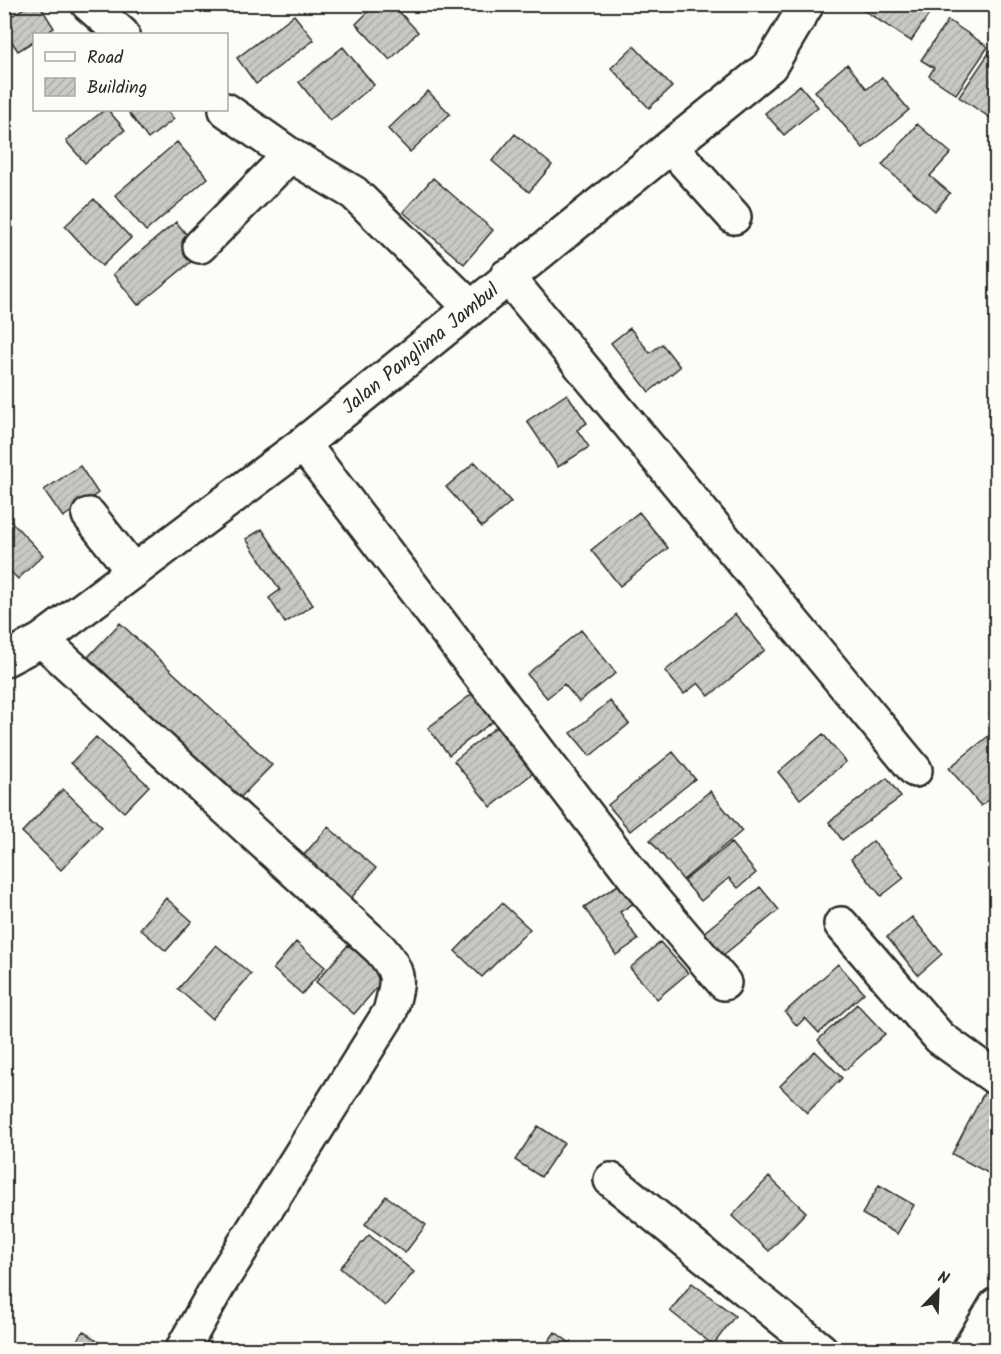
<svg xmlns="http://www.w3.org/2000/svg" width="1001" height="1354" viewBox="0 0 1001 1354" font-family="Kalam,sans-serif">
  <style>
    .building { fill: url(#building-hatch); stroke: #2b2b2b; stroke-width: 1.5 }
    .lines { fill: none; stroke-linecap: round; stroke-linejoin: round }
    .minor-casing { stroke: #2b2b2b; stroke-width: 38 }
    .minor { stroke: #fdfcf7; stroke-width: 33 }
    .labels { text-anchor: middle; stroke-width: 4.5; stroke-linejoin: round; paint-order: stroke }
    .street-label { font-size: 20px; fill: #2b2b2b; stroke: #fdfcf7 }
  </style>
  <defs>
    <pattern id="building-hatch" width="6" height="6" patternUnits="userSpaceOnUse" patternTransform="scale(1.5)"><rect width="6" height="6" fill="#c9c8c4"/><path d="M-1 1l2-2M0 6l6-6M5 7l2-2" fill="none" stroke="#adaca9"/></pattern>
  </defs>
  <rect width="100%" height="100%" fill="#fdfcf7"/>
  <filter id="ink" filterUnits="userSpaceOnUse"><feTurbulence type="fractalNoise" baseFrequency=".0167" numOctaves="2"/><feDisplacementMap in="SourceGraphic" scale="12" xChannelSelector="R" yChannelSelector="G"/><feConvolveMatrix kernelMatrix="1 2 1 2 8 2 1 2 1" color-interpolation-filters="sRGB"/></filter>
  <g filter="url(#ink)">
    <!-- building -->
    <path class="building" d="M30,4H39L54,28L45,34H34V41L18,51L4,30V21Z
      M130,4H149L138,14Z
      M376,4H392L418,32L390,60L356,24Z
      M862,4H930L934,7L911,41L860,8Z
      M294,15L314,40L256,84L237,58Z
      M948,20L988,47L956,94L929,76L934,68L921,60Z
      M634,46L672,87L649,108L611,68Z
      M343,47L374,85L330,121L299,82Z
      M991,50L996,54V113L992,119L959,97Z
      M847,64L867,89L882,77L909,110L863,148L815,91Z
      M800,85L818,107L784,135L765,113Z
      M428,91L450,114L410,152L388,129Z
      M104,110H108L125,130L85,163L66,141Z
      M134,110H166L174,119L148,139L129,113Z
      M917,124L951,153L930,176L950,193L935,211L882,165Z
      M515,134L552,165L529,192L492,161Z
      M177,142L208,178L146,231L115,195Z
      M433,178L493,230L464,264L403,212Z
      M94,199L131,238L102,266L65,226Z
      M176,222L202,253L138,305L113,274Z
      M630,328L650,353L662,344L680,367L649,392L611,343Z
      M567,394L587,423L577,430L589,447L558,467L527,421Z
      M475,462L511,502L482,527L446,487Z
      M80,466L98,493L63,517L44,490Z
      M639,512L668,548L620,586L591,550Z
      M4,514L43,555L18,579L4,565Z
      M262,529L313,605L285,623L269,598L280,590L246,539Z
      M735,614L765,650L709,696L698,683L684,694L665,671Z
      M120,623L272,765L239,799L88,657Z
      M581,630L616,673L579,702L564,684L547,698L527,674Z
      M481,687L502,714L449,755L428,728Z
      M610,701L629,724L590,756L571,733Z
      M496,727L533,773L491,807L454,761Z
      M823,734L846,762L800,799L778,772Z
      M991,734L996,741V772L994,774L996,778V794L981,806L949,768Z
      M96,737L149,786L124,812L71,763Z
      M673,752L695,779L630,831L608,805Z
      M887,778L901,797L842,840L829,822Z
      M63,789L102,827L61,870L22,832Z
      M710,791L742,831L683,880L650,840Z
      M328,827L376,868L347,903L323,884L328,878L303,856Z
      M873,841L904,878L881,896L851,859Z
      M731,843L756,873L738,888L729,878L701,901L684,881Z
      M624,881L637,901L620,912L638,940L616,955L584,907Z
      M760,887L779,910L722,956L703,933Z
      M166,898L192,921L166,951L140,929Z
      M502,903L530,929L482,977L455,951Z
      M912,917L942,954L918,975L887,937Z
      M296,942L325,967L302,994L273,969Z
      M660,942L688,973L657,999L630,968Z
      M216,945L251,974L212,1019L178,989Z
      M348,945L386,977L354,1014L316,982Z
      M838,964L864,993L819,1033L805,1018L797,1026L785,1012Z
      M857,1004L885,1034L845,1070L818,1040Z
      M815,1051L842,1078L807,1113L780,1086Z
      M985,1091L996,1097V1162L990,1174L952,1154Z
      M538,1126L564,1143L541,1177L515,1160Z
      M769,1177L806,1212L769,1251L732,1216Z
      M879,1185L914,1205L897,1234L862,1214Z
      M386,1196L426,1225L405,1253L365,1224Z
      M369,1235L414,1272L385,1306L340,1268Z
      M692,1283L735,1316L713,1345L670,1311Z
      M84,1331L109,1350H70Z
      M555,1332L574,1346L571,1350H542Z"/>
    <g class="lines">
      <defs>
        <path id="minor" d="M88,4L122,34
          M226,110L290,155L354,193L470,307
          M672,148L734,217
          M200,246L290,155
          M507,276L915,770
          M303,444L639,883L724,983
          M89,515L133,571
          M42,640L380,949C402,974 398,981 390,1012L218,1286L182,1350
          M4,660L42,640L303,444L770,66L807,4
          M841,924L940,1038L996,1078
          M611,1180L821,1350
          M969,1350L996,1305"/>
      </defs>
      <!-- minor casing -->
      <use href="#minor" class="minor-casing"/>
      <!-- minor -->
      <use href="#minor" class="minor"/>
    </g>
  </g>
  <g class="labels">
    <!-- street labels -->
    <g class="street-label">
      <text transform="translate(420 348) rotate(-39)" y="7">Jalan Panglima Jambul</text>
    </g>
  </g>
  <!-- margin -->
  <rect width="1001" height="1354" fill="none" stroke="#fdfcf7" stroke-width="24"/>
  <rect x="12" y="12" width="977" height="1330" fill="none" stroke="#2b2b2b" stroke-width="2" filter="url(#ink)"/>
  <!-- legend -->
  <rect x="33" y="33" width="195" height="78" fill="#fdfcf7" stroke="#a9a8a5" stroke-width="1.5"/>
  <rect x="45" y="52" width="30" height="9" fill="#fdfcf7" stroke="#a9a8a5" stroke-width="1.5"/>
  <text x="87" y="63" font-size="18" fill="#2b2b2b">Road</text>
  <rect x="45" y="78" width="30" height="18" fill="url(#building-hatch)" stroke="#a9a8a5" stroke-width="1.5"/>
  <text x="87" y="93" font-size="18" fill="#2b2b2b">Building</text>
  <!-- north arrow -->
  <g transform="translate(938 1291) rotate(23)" stroke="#fdfcf7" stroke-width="4.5" paint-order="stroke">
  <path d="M0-4.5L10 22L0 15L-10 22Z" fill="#2b2b2b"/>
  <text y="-9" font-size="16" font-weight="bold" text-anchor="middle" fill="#2b2b2b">N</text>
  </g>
</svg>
